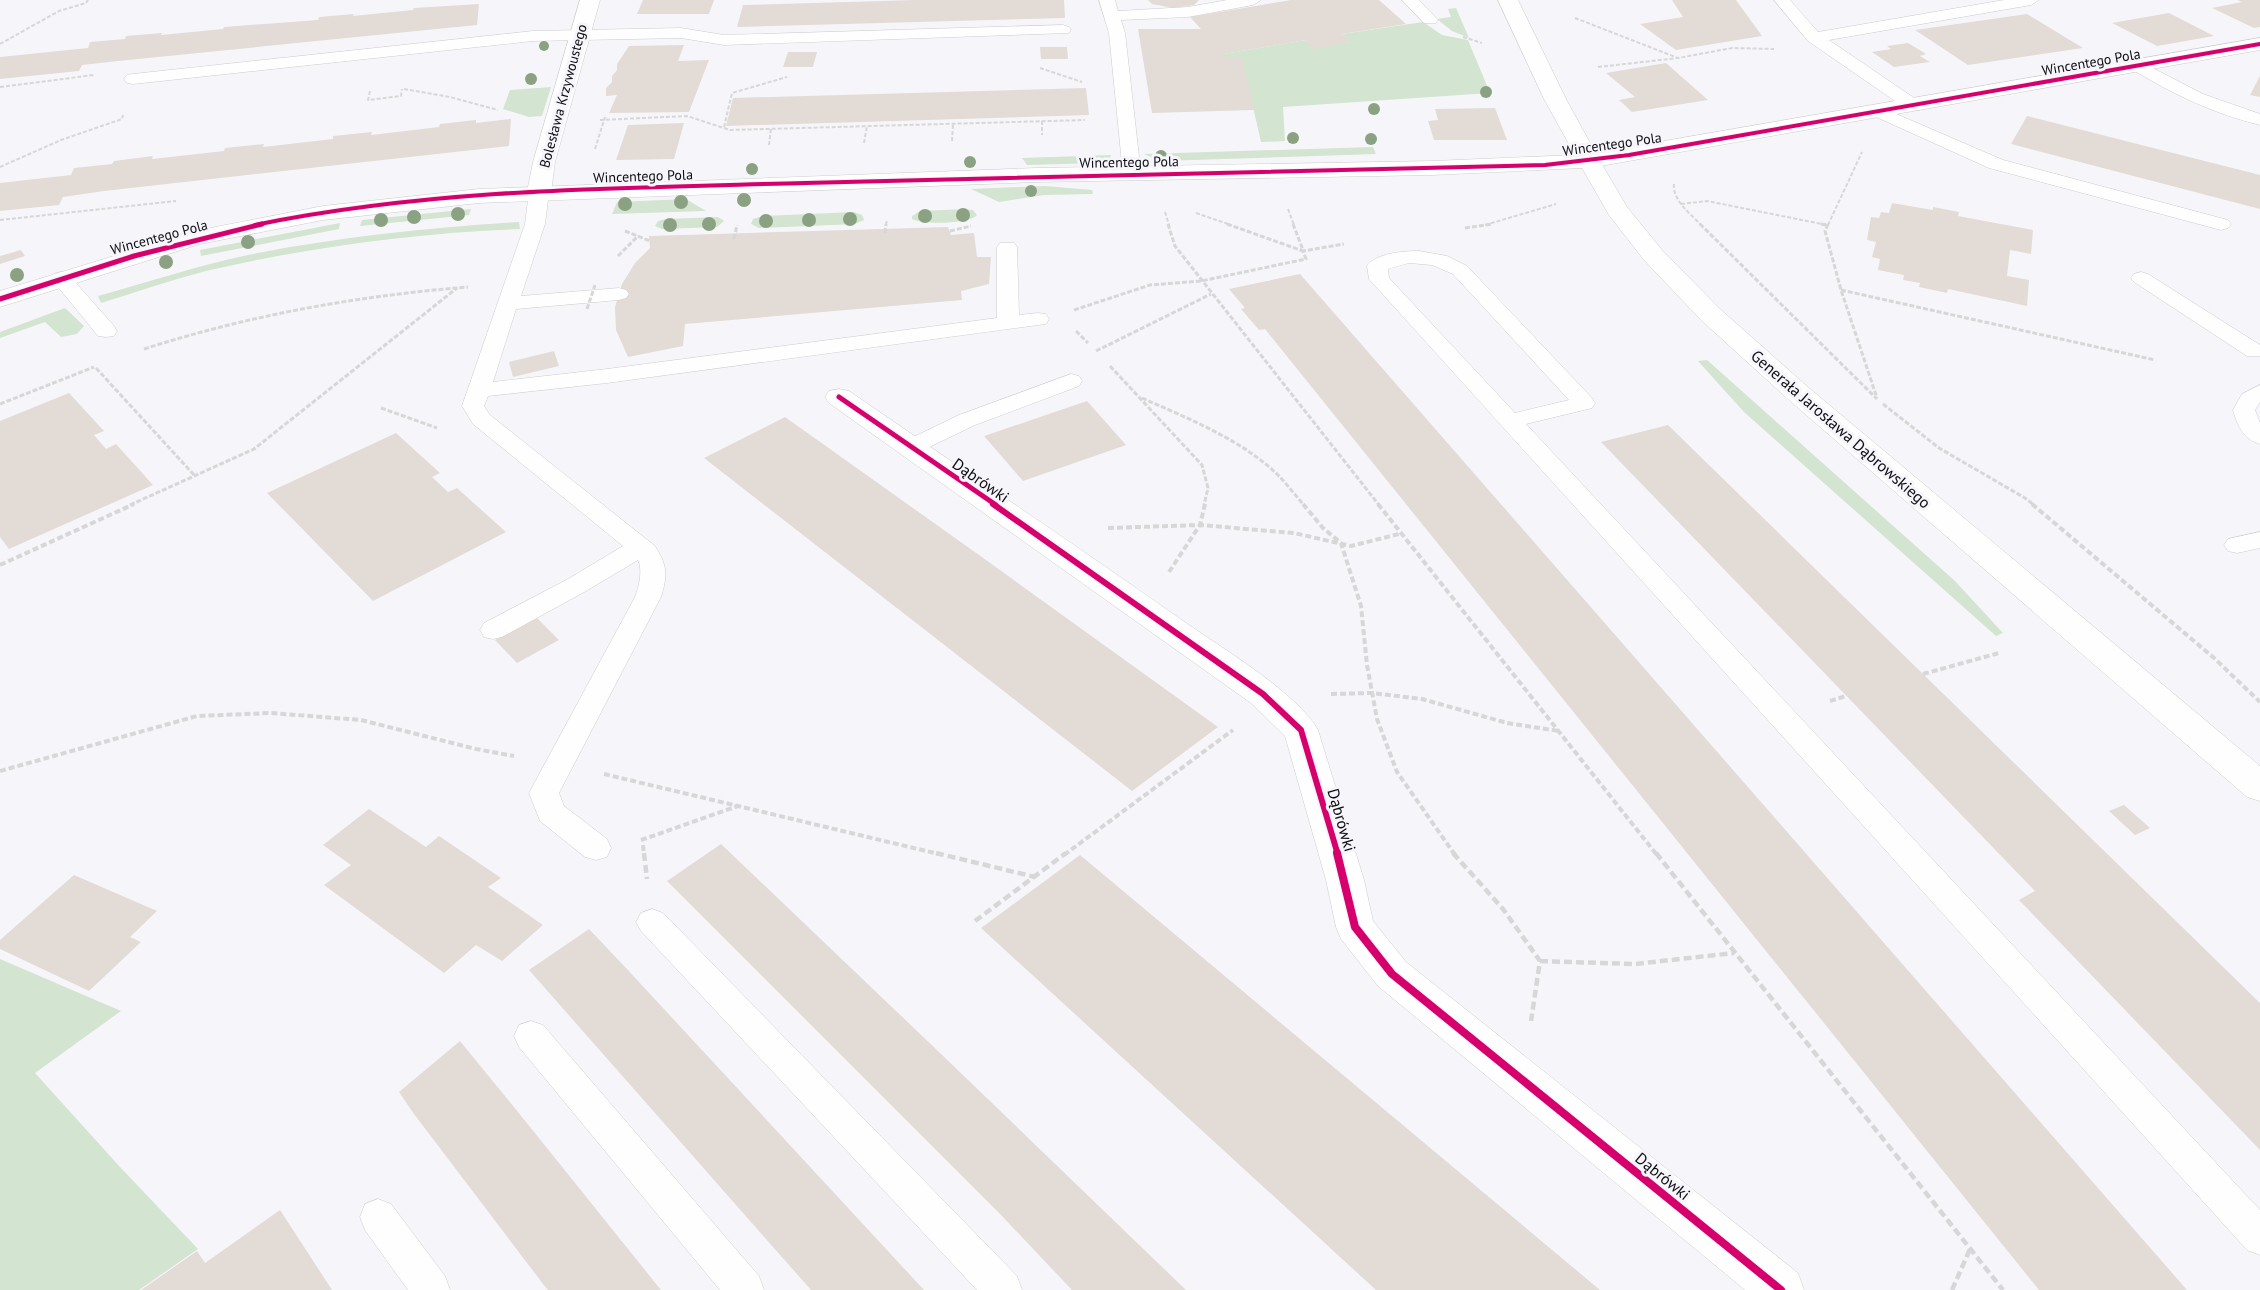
<svg xmlns="http://www.w3.org/2000/svg" width="2260" height="1290" viewBox="0 0 2260 1290" font-family="'PT Sans',sans-serif">
  <style>
    .green { fill: #d3e4d0 }
    .building { fill: #e3dbd5 }
    .lines { fill: none; stroke-linecap: round; stroke-linejoin: round }
    .lane-casing { stroke: #cccccf; stroke-width: 1 }
    .street-casing { stroke: #cccccf; stroke-width: 1 }
    .secondary-casing { stroke: #cccccf; stroke-width: 1 }
    .path-far3 { stroke: #d7d7d8; stroke-width: 2; stroke-dasharray: 4 2; stroke-linecap: butt }
    .path-far2 { stroke: #d7d7d8; stroke-width: 3; stroke-dasharray: 5 2; stroke-linecap: butt }
    .path-far1 { stroke: #d7d7d8; stroke-width: 4; stroke-dasharray: 6 3; stroke-linecap: butt }
    .path { stroke: #d7d7d8; stroke-width: 4.5; stroke-dasharray: 8 4; stroke-linecap: butt }
    .lane { fill: #fefefe; fill-rule: evenodd }
    .street { fill: #fefefe; fill-rule: evenodd }
    .secondary { fill: #fefefe; fill-rule: evenodd }
    .path-bridge { stroke: #d7d7d8; stroke-width: 3; stroke-dasharray: 5 2; stroke-linecap: butt }
    .cycleway-far3-casing { stroke: #f5f5fb; stroke-width: 6 }
    .cycleway-far2-casing { stroke: #f5f5fb; stroke-width: 8 }
    .cycleway-far1-casing { stroke: #f5f5fb; stroke-width: 10 }
    .cycleway-casing { stroke: #f5f5fb; stroke-width: 11 }
    .cycleway-far3 { stroke: #d6006c; stroke-width: 4 }
    .cycleway-far2 { stroke: #d6006c; stroke-width: 5 }
    .cycleway-far1 { stroke: #d6006c; stroke-width: 6 }
    .cycleway { stroke: #d6006c; stroke-width: 8 }
    .tree { fill: #8aa282 }
    .labels { text-anchor: middle; stroke-width: 6; stroke-linejoin: round; paint-order: stroke }
    .far-street-label { font-size: 14px; fill: #0d0d0f; stroke: #f5f5fb }
    .street-label { font-size: 16px; fill: #0d0d0f; stroke: #f5f5fb }
  </style>
  <rect width="100%" height="100%" fill="#f6f6fa"/>
  <!-- green -->
  <path class="green" d="M1456,8L1469,38L1452,31L1437,19L1451,17L1448,9Z
    M1423,22L1442,35L1468,40L1490,93L1283,107L1285,141L1261,142L1242,59L1224,58V54L1306,40L1314,48L1349,42L1342,34Z
    M551,87L542,116L529,117L503,109L510,90Z
    M1373,147L1376,154L1161,161L1144,154Z
    M1111,155L1110,159L1101,163L1027,165L1022,158Z
    M1045,186L1092,190L1093,194L1044,195L999,202L971,189Z
    M686,199L706,211L612,214L617,202Z
    M471,209L469,215L360,226L362,220Z
    M965,209L973,210L977,215C970,224 923,225 912,219V216L920,211Z
    M854,212L862,215L864,220L855,224L759,228L751,224L753,219L763,216Z
    M718,217L724,221L717,227L662,229L655,226L658,221L666,219Z
    M519,222L520,229C415,233 309,247 206,271C171,280 136,292 101,303L98,296C148,282 197,266 248,255C338,237 428,228 519,222Z
    M340,223L339,229L201,256L200,250Z
    M65,308L84,326L77,334L61,337L45,322L0,338V332Z
    M1707,360L1955,581L2003,633L1996,636L1744,412L1698,361Z
    M0,959L121,1011L35,1073L120,1167L198,1249L139,1290H0Z"/>
  <!-- building -->
  <path class="building" d="M643,0H714L709,14H637Z
    M916,0H1064L1065,18L737,27L743,5Z
    M1148,0H1199L1194,5L1173,8L1152,4Z
    M1291,0H1379L1406,24L1342,34L1350,42L1314,49L1306,40L1224,54V58H1242L1254,110L1152,113L1138,29H1201L1190,17Z
    M1672,0H1736L1762,36L1676,50L1640,24L1683,17Z
    M2237,0H2260V27L2254,28L2212,8L2242,2Z
    M479,4L477,25L118,61L82,65L79,71L0,79V57L88,48L90,42L125,39L126,36L162,33L161,35L223,29L224,27L318,20L319,17L354,14L353,16L413,10L414,8Z
    M2169,13L2214,36L2157,46L2112,23Z
    M2027,14L2083,48L1968,65L1915,30Z
    M1908,43L1926,54L1920,56L1930,62L1894,67L1872,52L1891,49L1887,46Z
    M684,45L678,61L709,60L689,112L609,113L617,95L606,96V88L612,82V76L617,70V64L629,46Z
    M1040,47H1067L1068,59H1041Z
    M788,52H817L813,67H783Z
    M1666,63L1708,100L1632,112L1619,100L1635,97L1606,73Z
    M2260,76V97L2250,95Z
    M1086,88L1089,115L726,126L733,98Z
    M1495,108L1507,140H1434L1428,121L1438,120L1435,109Z
    M2027,116L2260,175V209L2011,144Z
    M511,119L509,146L104,191L63,197L59,205L0,211V183L71,175L74,168L112,164L114,161L153,156L152,159L224,151L225,148L264,144L263,147L333,139V136L372,132L371,135L439,127L440,124L476,120V123Z
    M684,123L674,159L616,160L628,125Z
    M1892,203L1933,210V207L1959,212L1958,216L2033,230L2031,254L2010,250L2007,276L2029,280L2027,306L1948,289L1947,293L1919,287L1920,283L1903,280L1904,275L1878,270L1880,259L1872,257L1876,242L1867,240L1871,217L1879,218L1881,212L1889,213Z
    M948,227L951,235L974,233L977,257H991L989,284L961,291L962,300L685,324L683,346L628,357L616,330L615,307L622,284L635,263L650,248L649,236Z
    M21,250L25,256L0,264V256Z
    M1300,274L2187,1290H2039L1265,329L1259,330L1241,309L1245,308L1229,289Z
    M554,351L559,366L513,377L509,362Z
    M69,393L104,431L94,435L106,449L116,444L153,485L9,549L0,537V421Z
    M1087,401L1126,445L1023,481L984,436Z
    M785,417L979,555L1218,727L1132,791L704,458Z
    M1668,425L2260,1003V1150L2019,900L2035,891L1601,442Z
    M396,433L440,473L432,477L448,492L457,488L506,532L373,601L267,493Z
    M537,618L559,640L517,663L495,640Z
    M2124,805L2150,828L2135,835L2109,811Z
    M369,809L426,847L439,836L501,878L488,887L543,925L502,961L476,945L444,973L324,885L351,865L323,845Z
    M721,844L939,1052L1186,1290H1072L1001,1215L667,881Z
    M1080,855L1600,1290H1376L981,928Z
    M74,875L157,911L130,937L141,942L89,991L0,949V940Z
    M589,929L626,968L924,1290H811L529,970Z
    M460,1041L518,1112L661,1290H548L543,1284L414,1114L399,1092Z
    M280,1210L332,1290H141L197,1251L205,1263Z"/>
  <g class="lines">
    <defs>
      <path id="lane" d="M1099,0H1115L1118,11L1188,7L1227,0H1261L1253,5L1188,17L1121,20L1125,33L1141,174L1139,178H1125L1123,174L1109,33Z
        M1402,0H1419L1438,20L1436,23H1424Z
        M1774,0H1790L1818,32L2004,0H2039L2031,5L1829,40L1920,102L1923,106L1920,110H1908L1808,41Z
        M1063,25L1069,27L1071,30L1069,33L724,45L681,38L533,41L133,84L127,83L124,79L127,75L133,74L533,31L681,28L724,35Z
        M2139,61L2203,94L2260,114V125C2214,114 2173,94 2133,70L2131,66L2133,62Z
        M1880,107L2003,160L2228,220L2231,224L2228,228L2221,230L1989,168L1874,116L1871,112L1874,108Z
        M539,186L546,188L549,192L545,224L521,296L619,288L626,290L629,294L626,298L619,300L516,309L493,382L607,369L997,318V247L1000,243H1014L1017,247L1019,315L1038,313L1046,314L1049,319L1046,324L1038,325L607,383L488,396L484,406L490,415L655,546C667,565 668,575 661,597L559,793L564,806L607,839L611,848L607,857L596,860L585,857L540,821L529,793L635,597C639,586 643,571 638,560L586,591L502,637L493,639L484,637L480,630L484,623L568,579L623,546L473,424L462,406L525,224L529,192L532,188Z
        M1419,251L1447,256L1467,266L1592,398L1595,403L1592,408L1526,424L2260,1210V1255L2247,1250L1369,279L1367,266C1376,253 1404,251 1419,251ZM1409,263L1432,265L1453,274L1569,400L1515,413L1389,278L1388,269Z
        M61,272L68,274L114,326L117,331L114,336L106,337L98,336L54,282L51,278L54,274Z
        M2141,272L2148,274L2260,345V356H2247L2134,282L2131,278L2134,274Z
        M1071,374L1079,376L1082,381L1079,386L975,425L919,452L911,454L903,452L899,447L903,442L959,415Z
        M2260,385V402L2255,410L2260,423V444C2244,440 2237,425 2233,410L2242,394Z
        M2260,532V548L2237,553L2228,551L2224,545L2228,539Z
        M652,909L663,913L1017,1276L1022,1290H977L641,931L636,922L641,913Z
        M531,1021L543,1025L759,1276L764,1290H720L519,1047L514,1036L519,1025Z
        M378,1199L391,1204L445,1276L450,1290H408L365,1230L360,1217L365,1204Z"/>
      <path id="street" d="M580,0H600L555,162L551,192L547,197L539,199L531,197L527,192L533,162Z
        M2260,38V50L1589,168L1581,166L1578,161L1581,156L1589,154Z
        M839,389L849,391C962,469 1077,546 1189,625C1225,650 1298,694 1318,730L1364,880L1373,921L1406,962L1798,1273L1804,1290H1745L1378,986L1341,939L1336,927L1326,880L1285,736L1251,703L829,403L825,397L829,391Z"/>
      <path id="secondary" d="M1498,0H1518L1566,99L1600,161L1627,207L1662,250L1719,308L1809,388L2260,766V801L2247,797L1789,400L1701,320L1644,260L1609,215L1582,168L1433,175L1037,182L479,203L323,220L200,244L0,307V291L195,231L323,206L479,189L1037,168L1433,161L1575,155L1544,99Z"/>
    </defs>
    <!-- lane casing -->
    <use href="#lane" class="lane-casing"/>
    <!-- street casing -->
    <use href="#street" class="street-casing"/>
    <!-- secondary casing -->
    <use href="#secondary" class="secondary-casing"/>
    <!-- path-far3 -->
    <path class="path-far3" d="M1575,18L1678,58L1732,48L1774,49
      M1463,37L1482,43
      M0,44L59,11L86,3L88,0
      M1598,67L1678,58
      M1040,68L1082,82
      M0,87L94,75
      M404,89L450,97L498,110
      M370,91L368,100L401,96L402,89
      M600,120L687,116L730,130L1085,120
      M1042,121V135
      M724,127L732,93L787,77
      M952,141L953,124
      M864,143L867,126
      M769,145L771,128
      M595,149L605,117
      M0,167L61,140L122,119L123,115
      M1674,184C1672,200 1691,214 1701,225
      M1681,204L1707,201L1827,225
      M1288,209L1294,225
      M1165,212L1169,225
      M1196,213L1231,225
      M0,220L176,201
      M886,225L887,219
      M1485,225L1556,204
      M1828,225L1862,152"/>
    <!-- path-far2 -->
    <path class="path-far2" d="M1168,224L1175,246L1379,505
      M1227,224L1303,251
      M1293,224L1303,250
      M1700,224L1877,399
      M1821,224L1827,225
      M1828,224L1825,231L1841,290L1877,398
      M1465,228L1492,224
      M625,231L650,241
      M950,231L971,226
      M885,233L886,224
      M734,239L737,225
      M618,256L638,236
      M1841,290L2155,360
      M1074,310L1150,285L1201,281L1306,259L1303,251L1344,244
      M1076,331L1088,343
      M144,349C250,315 357,296 468,287
      M1096,351L1211,294
      M1110,366L1202,465L1208,488L1204,505
      M96,368L195,476
      M1142,398C1189,419 1243,440 1280,477C1288,486 1296,496 1304,505
      M0,404L94,367
      M1883,404L1939,448L2025,498L2034,505
      M381,408L437,428
      M130,505L254,449L457,288"/>
    <!-- path-far1 -->
    <path class="path-far1" d="M1303,504L1323,528L1341,543L1361,606L1367,665L1377,719L1397,772L1455,855
      M1378,504L1657,855
      M2032,504L2214,658L2260,702
      M1108,528L1200,525L1294,533L1351,546L1403,533
      M0,565L134,504
      M1169,572L1200,525L1205,504
      M1923,674L1999,653
      M1331,694L1372,693L1422,699L1507,723L1559,731
      M1830,701L1846,696
      M0,771L197,716L271,713L361,720L476,749L514,756
      M604,774L943,855
      M641,840L738,806
      M643,845L644,855
      M1064,855L1233,730"/>
    <!-- path -->
    <path class="path" d="M644,853L647,879
      M936,853L1035,877
      M1453,853L1503,909L1540,961L1531,1021
      M1656,853L2003,1290
      M975,921L1066,853
      M1540,961L1635,964L1734,953
      M1952,1290L1970,1249"/>
    <!-- lane -->
    <use href="#lane" class="lane"/>
    <!-- street -->
    <use href="#street" class="street"/>
    <!-- secondary -->
    <use href="#secondary" class="secondary"/>
    <!-- path-bridge -->
    <path class="path-bridge" d="M587,309L595,285"/>
    <defs>
      <path id="cycleway-far3" d="M255,225C435,188 621,188 805,183C1051,176 1298,171 1545,165L1629,155L2260,44"/>
      <path id="cycleway-far2" d="M0,299L134,256L262,224
        M839,397L996,505"/>
      <path id="cycleway-far1" d="M993,504L1263,694L1301,730L1338,855"/>
      <path id="cycleway" d="M1337,853L1355,927L1392,974L1781,1290"/>
    </defs>
    <!-- cycleway-far3 casing -->
    <use href="#cycleway-far3" class="cycleway-far3-casing"/>
    <!-- cycleway-far2 casing -->
    <use href="#cycleway-far2" class="cycleway-far2-casing"/>
    <!-- cycleway-far1 casing -->
    <use href="#cycleway-far1" class="cycleway-far1-casing"/>
    <!-- cycleway casing -->
    <use href="#cycleway" class="cycleway-casing"/>
    <!-- cycleway-far3 -->
    <use href="#cycleway-far3" class="cycleway-far3"/>
    <!-- cycleway-far2 -->
    <use href="#cycleway-far2" class="cycleway-far2"/>
    <!-- cycleway-far1 -->
    <use href="#cycleway-far1" class="cycleway-far1"/>
    <!-- cycleway -->
    <use href="#cycleway" class="cycleway"/>
  </g>
  <!-- trees -->
  <g class="tree">
    <circle cx="544" cy="46" r="5"/>
    <circle cx="531" cy="79" r="6"/>
    <circle cx="1486" cy="92" r="6"/>
    <circle cx="1374" cy="109" r="6"/>
    <circle cx="1293" cy="138" r="6"/>
    <circle cx="1371" cy="139" r="6"/>
    <circle cx="1161" cy="156" r="6"/>
    <circle cx="970" cy="162" r="6"/>
    <circle cx="752" cy="169" r="6"/>
    <circle cx="1031" cy="191" r="6"/>
    <circle cx="744" cy="200" r="7"/>
    <circle cx="681" cy="202" r="7"/>
    <circle cx="625" cy="204" r="7"/>
    <circle cx="458" cy="214" r="7"/>
    <circle cx="963" cy="215" r="7"/>
    <circle cx="925" cy="216" r="7"/>
    <circle cx="414" cy="217" r="7"/>
    <circle cx="850" cy="219" r="7"/>
    <circle cx="381" cy="220" r="7"/>
    <circle cx="809" cy="220" r="7"/>
    <circle cx="766" cy="221" r="7"/>
    <circle cx="709" cy="224" r="7"/>
    <circle cx="670" cy="225" r="7"/>
    <circle cx="248" cy="242" r="7"/>
    <circle cx="166" cy="262" r="7"/>
    <circle cx="17" cy="275" r="7"/>
  </g>
  <g class="labels">
    <!-- far-street labels -->
    <g class="far-street-label">
      <text transform="translate(2091 62) rotate(-10)" y="5">Wincentego Pola</text>
      <text transform="translate(563 96) rotate(-75)" y="5">Bolesława Krzywoustego</text>
      <text transform="translate(1612 144) rotate(-8)" y="5">Wincentego Pola</text>
      <text transform="translate(1129 162) rotate(-1)" y="5">Wincentego Pola</text>
      <text transform="translate(643 176) rotate(-2)" y="5">Wincentego Pola</text>
      <text transform="translate(159 237) rotate(-15)" y="5">Wincentego Pola</text>
    </g>
    <!-- street labels -->
    <g class="street-label">
      <text transform="translate(1841 429) rotate(41)" y="6">Generała Jarosława Dąbrowskiego</text>
      <text transform="translate(981 480) rotate(35)" y="6">Dąbrówki</text>
      <text transform="translate(1342 820) rotate(74)" y="6">Dąbrówki</text>
      <text transform="translate(1663 1176) rotate(39)" y="6">Dąbrówki</text>
    </g>
  </g>
</svg>
